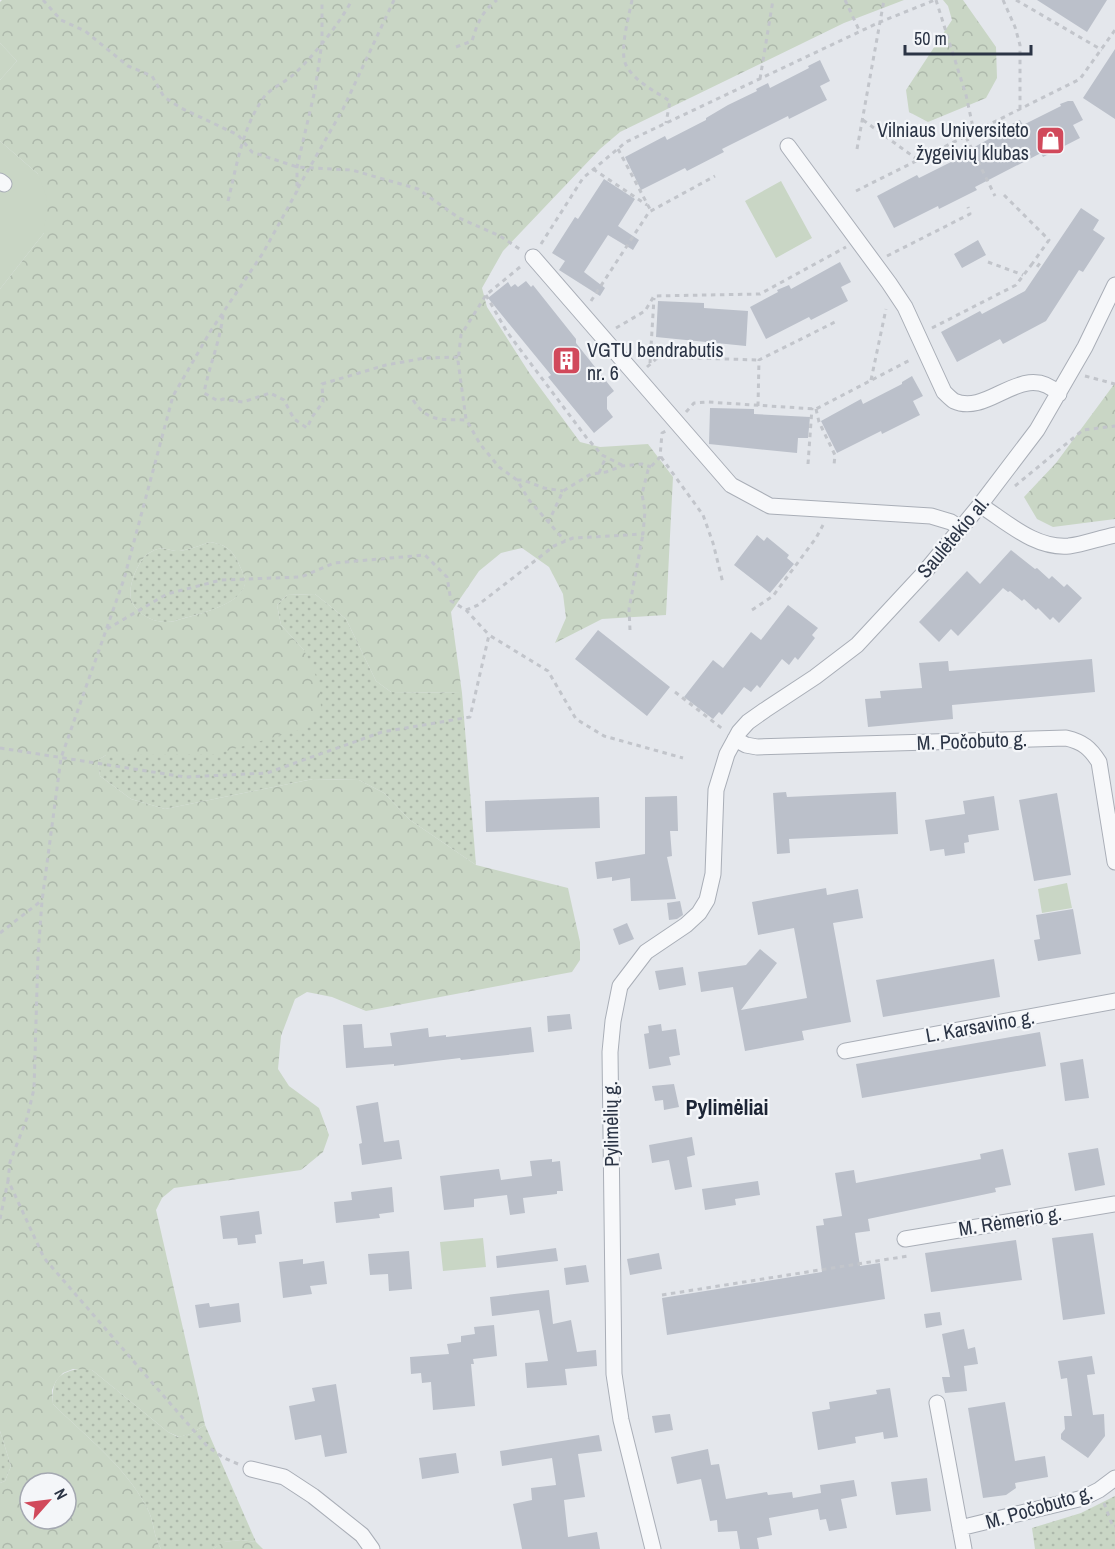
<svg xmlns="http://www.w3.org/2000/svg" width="1115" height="1549" viewBox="0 0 1115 1549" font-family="'Archivo Narrow',sans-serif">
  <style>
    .grass { fill: url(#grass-dots) }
    .forest { fill: url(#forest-crowns); fill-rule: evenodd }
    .garden { fill: #c9d6c5 }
    .building { fill: #bbc0ca }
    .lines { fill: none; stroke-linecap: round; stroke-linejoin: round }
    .minor-casing { stroke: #a9aeb7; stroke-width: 17 }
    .path { stroke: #c2c5cb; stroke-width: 3; stroke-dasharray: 4.5 4.5; stroke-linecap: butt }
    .minor { stroke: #f7f8fa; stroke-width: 15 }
    .labels { text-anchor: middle; stroke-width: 4.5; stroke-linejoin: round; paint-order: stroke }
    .poi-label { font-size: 20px; fill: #2b3445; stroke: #f4f6f9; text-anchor: end }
    .street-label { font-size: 20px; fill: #2b3445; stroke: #f4f6f9 }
    .quarter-label { font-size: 22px; font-weight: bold; fill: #1d2536; stroke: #f4f6f9 }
  </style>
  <defs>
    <pattern id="grass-dots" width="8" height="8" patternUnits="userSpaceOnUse" patternTransform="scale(1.5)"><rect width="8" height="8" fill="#c9d6c5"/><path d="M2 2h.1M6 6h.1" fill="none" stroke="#adb8ab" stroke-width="1.8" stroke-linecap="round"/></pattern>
    <pattern id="forest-crowns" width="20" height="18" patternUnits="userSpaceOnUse" patternTransform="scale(1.5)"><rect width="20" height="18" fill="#c9d6c5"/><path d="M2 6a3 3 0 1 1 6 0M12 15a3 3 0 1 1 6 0" fill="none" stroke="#adb8ab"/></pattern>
  </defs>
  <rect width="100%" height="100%" fill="#e4e7ec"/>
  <!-- grass -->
  <path class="grass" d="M210,542C224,544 232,549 238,562C240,567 244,574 245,579C249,605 193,615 175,621C159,625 139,617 132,602C126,589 138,560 149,553C163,544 167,551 179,551C189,550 201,545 210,542Z
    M315,594L346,619L376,681L391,692L462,693L476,865L410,820L384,793L359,780L313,779L165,809L131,799L100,776L98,760L106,755L304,650L281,625L277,605L287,595Z
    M85,1368L92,1370L168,1432L178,1437L190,1434L205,1425L256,1542L241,1540L224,1542L213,1549H161C152,1533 155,1521 146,1506C125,1466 85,1436 53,1404C51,1378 60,1371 85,1368Z
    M0,1431L11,1466L5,1481L0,1483Z
    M1115,1496V1549H1035L1032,1528L1081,1513Z"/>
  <!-- forest -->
  <path class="forest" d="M2,0H904L844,23L620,132L600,149L503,251L482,288L487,307L530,374L580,442L600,447L648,444L673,477L666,615L602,619L555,643L566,618L563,594L549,567L522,548L501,553L479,571L451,612L462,693L391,692L376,681L346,619L315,594L287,595L277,605L281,625L304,650L319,683L321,707L309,727L216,754L106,755L98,760L100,776L131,799L165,809L313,779L359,780L384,793L410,820L476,865L568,888L580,942V960L572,972L366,1011L332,997L307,992L295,999L281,1036L278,1069L289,1086L319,1108L329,1135L323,1152L301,1170L174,1188L162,1198L156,1210L205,1425L190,1434L179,1437L168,1432L92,1370L73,1369L63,1373L56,1381L52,1390L53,1404C85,1436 125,1466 146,1506C155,1521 152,1533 161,1549H0V1483L5,1481L11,1466L0,1431V289L44,233L38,174L0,141V80L17,61L0,43V2ZM210,542C224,544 232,549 238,562C240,567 244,574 245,579C248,605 193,615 175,621C160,625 139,617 132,602C126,589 138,560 149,553C163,544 167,551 179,551C189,550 201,545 210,542ZM30,1483H66V1519H30Z
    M943,0H963L996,47L997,78L986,98L928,122L909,112L906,90L952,20L948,6Z
    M1115,383V519L1053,527L1037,519L1024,497L1056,463Z
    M241,1540L256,1542L263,1549H213L223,1542Z"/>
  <!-- garden -->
  <path class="garden" d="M0,43L17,61L0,80Z
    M0,141L38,174L47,198L44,233L0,289Z
    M781,181L812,238L776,258L745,201Z
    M1067,883L1072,908L1042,913L1038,889Z
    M483,1238L486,1267L443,1271L440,1242Z"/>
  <!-- building -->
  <path class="building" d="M1037,0H1107L1087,32Z
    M1115,49V119L1083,98Z
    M820,60L830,81L820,86L827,100L789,119L788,116L722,149L724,152L687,171L685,168L641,190L625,157L665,136L667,140L706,120V118L728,105L757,91L756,89L768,83L770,88L809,68L808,66Z
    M1068,101H1073L1083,120L1073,125L1080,138L1043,157L1041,153L975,187L977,190L939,209L938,206L894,228L877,196L917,175L919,178L959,158L958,156L1009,128L1008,126L1020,120L1023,125L1061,106L1060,104Z
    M604,179L635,199L618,226L639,240L633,250L608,235L584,272L605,288L600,296L559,270L565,261L552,253L575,217L578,219Z
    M1081,208L1099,220L1093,230L1105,238L1083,272L1079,270L1046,321L1003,344L1000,339L957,362L941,332L980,311L982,314L1025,291Z
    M978,240L986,255L962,268L954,254Z
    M840,262L851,282L841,287L848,301L811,320L809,317L766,339L750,307L778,292L777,290L789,285L791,289Z
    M526,281L531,287L533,285L576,339V343L614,391L607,397V409L613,417L594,433L548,377L551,375L488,298L508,282L511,287L515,284L518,287Z
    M658,301L704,303V308L748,311L746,346L656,337Z
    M912,376L923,396L913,401L920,415L882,434L881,431L837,453L821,421L861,399L863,404L902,384V382Z
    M710,408L754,409V414L810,417L808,438H798L797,453L709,444Z
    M757,535L764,541L767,537L789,555L787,558L794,564L770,593L734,565Z
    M1011,550L1035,569L1037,568L1049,579L1052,576L1064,587L1067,584L1082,598L1059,623L1053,617L1050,620L1038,608L1036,610L1024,599L1022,601L1010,591L1008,592L1003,588L958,636L951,629L939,642L919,622L967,571L980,584Z
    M788,605L818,628L812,635L815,638L798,660L795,657L789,665L782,659L760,688L757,685L751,692L744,687L722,715L719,712L713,719L684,697L713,660L723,668L751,632L761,640Z
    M598,630L670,687L647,716L575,659Z
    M1092,659L1095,692L952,705L953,719L868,727L865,699L881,698L880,691L922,688L919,663L948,661L949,671Z
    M786,792L787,797L896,792L898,834L789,839L790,853L777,854L773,793Z
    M1057,793L1071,875L1034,881L1019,800Z
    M677,796L678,831H670L672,856L667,857L676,899L631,901L630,878L612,881V877L597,879L595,862L645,854V797Z
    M994,796L999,830L968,835L969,842L964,843L965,853L945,856L944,849L930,851L925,820L965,814L963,801Z
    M599,797L600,828L486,832L485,801Z
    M826,888L827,895L858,889L863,918L833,923L851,1022L802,1031L804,1040L745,1051L733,987L701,992L698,972L746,965L760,949L777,963L741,1010L807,998L794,928L758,935L752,902Z
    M680,901L683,915L677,919L669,920L667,903Z
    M1073,909L1081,954L1038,961L1034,940L1040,939L1036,915Z
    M627,923L634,939L619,945L613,929Z
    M994,959L1000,997L883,1017L876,980Z
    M683,967L686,985L659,990L655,971Z
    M570,1014L572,1029L548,1032L547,1016Z
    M362,1024L364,1048L392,1046L390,1033L428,1028L429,1037L446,1035V1037L531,1027L534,1052L461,1060L460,1058L394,1066V1064L346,1068L343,1025Z
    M661,1024L662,1031L676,1029L680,1055L669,1057L671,1065L649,1069L644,1034L649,1033L648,1026Z
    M1040,1032L1046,1066L862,1098L856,1064Z
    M1083,1059L1089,1098L1065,1101L1060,1063Z
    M674,1084L679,1107L664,1110L663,1100L655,1101L652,1086Z
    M378,1102L384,1142L399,1140L402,1159L362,1165L359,1144L362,1143L356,1106Z
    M692,1137L695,1155L687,1157L692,1187L675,1190L669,1160L652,1163L649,1145Z
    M1098,1148L1105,1185L1075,1191L1068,1153Z
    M1003,1149L1011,1185L995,1188L996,1192L868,1219L870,1231L855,1233L860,1266L880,1263L885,1299L667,1335L662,1298L822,1272L816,1226L824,1225L823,1219L842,1216L835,1173L854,1170L856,1183L981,1159L980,1154Z
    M552,1159V1162L560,1161L563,1191H557V1194L523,1198L525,1213L510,1215L507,1195L474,1199V1207L444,1210L440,1176L499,1169L501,1180L532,1176L530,1161Z
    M758,1181L760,1195L735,1199L736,1205L705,1210L702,1189Z
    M392,1187L394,1212L379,1214L380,1218L336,1223L334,1202L352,1200L351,1192Z
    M259,1211L262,1234L255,1235L256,1243L238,1245L237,1238L223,1239L220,1216Z
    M1093,1233L1105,1314L1063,1320L1052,1238Z
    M1016,1240L1022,1280L931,1292L925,1253Z
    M556,1248L558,1261L497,1268L496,1256Z
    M409,1251L412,1289L389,1291L388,1274L370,1275L368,1254Z
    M659,1253L662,1269L630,1275L627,1259Z
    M303,1259V1264L324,1261L327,1284L310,1286L312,1294L283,1298L279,1262Z
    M586,1265L589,1282L566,1285L564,1268Z
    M549,1290L553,1324L571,1320L577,1352L596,1350L597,1366L565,1369L567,1385L527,1388L525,1363L548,1361L539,1310L492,1316L490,1297Z
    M209,1303L210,1307L239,1303L241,1322L199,1328L195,1305Z
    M940,1312L942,1325L926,1328L924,1314Z
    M494,1325L497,1356L473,1359L474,1364H471L475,1406L433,1410L431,1382L422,1383L421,1373L411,1374L410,1357L449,1354L447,1344L461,1342V1336L475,1334L474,1327Z
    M964,1329L968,1349L975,1347L978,1364L964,1366L967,1391L945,1393L942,1377H950L942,1334Z
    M1092,1356L1095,1374L1087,1375L1093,1415L1104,1414L1105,1436L1088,1458L1061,1439V1434L1065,1429L1064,1416H1072L1067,1378L1061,1379L1058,1361Z
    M336,1384L347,1453L325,1457L321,1435L295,1440L289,1406L315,1401L312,1388Z
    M890,1388L898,1437L884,1439L883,1432L855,1437L856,1443L818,1450L812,1412L830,1409L829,1402L877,1394L876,1390Z
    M1005,1402L1015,1461L1045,1456L1048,1477L1015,1483L1016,1488L1006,1495L983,1498L968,1408Z
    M670,1414L673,1430L655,1433L652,1416Z
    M599,1435L602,1451L578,1454L585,1497L564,1500L568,1537L597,1532L600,1549H522L513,1504L532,1500L531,1488L556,1485L552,1458L502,1466L500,1451Z
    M708,1449L711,1465L719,1464L726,1499L767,1492L768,1495L792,1492L793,1498L821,1493L820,1485L854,1480L857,1496L841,1499L847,1528L829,1531L826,1519L820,1520L818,1509L769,1518L772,1535L757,1538L759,1549H740L737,1531L718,1532L717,1520L710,1521L701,1479L677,1484L671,1457Z
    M456,1453L459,1473L422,1479L419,1458Z
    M927,1478L931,1511L896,1515L891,1482Z"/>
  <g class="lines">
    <defs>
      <path id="minor" d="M788,146L889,283L905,307L944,392C947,395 951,399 954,401C989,417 1023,359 1059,394
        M0,181L4,184
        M533,257L731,485L770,506L931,516L951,522L960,528
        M980,505C1007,522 1035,549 1069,546C1084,544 1100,538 1115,535
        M735,739L746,745L757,747L1066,738C1083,742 1090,748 1099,762L1115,862
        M845,1051L1115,1001
        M905,1239L1115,1204
        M937,1403L964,1549
        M251,1469L284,1477L313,1496L362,1535L372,1549
        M960,1528L1083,1498L1099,1490L1115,1478
        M653,1549L621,1420L614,1374L610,1052L613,1021L620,986L646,952L686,925L699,913L707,900L713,874L716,790L727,754L739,732L748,722L765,710L815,677L857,645L923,574L980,505L1037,430L1085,347L1115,285"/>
    </defs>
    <!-- minor casing -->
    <use href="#minor" class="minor-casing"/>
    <!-- path -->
    <path class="path" d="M43,0L61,20L85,31L128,66L152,76L164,97L181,108L238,135L252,152L297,167L352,170L418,189L459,218L500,236L521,250
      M632,0C629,16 619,51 626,65C634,81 656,92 670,101L666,123
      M845,0L860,32
      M936,0L966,95L974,132
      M1003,0L1015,27L1020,45V110
      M1016,0L1102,50
      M456,47L472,41C477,24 482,11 497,0
      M760,79L773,0
      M863,120L918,160
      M966,137L995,196
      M618,149L651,211
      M857,149L884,0
      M593,169L647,205
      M298,188L343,109L394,0
      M856,191L1080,79L1115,30
      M1004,195L1049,240L1032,264L1037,267L1040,263
      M228,201C237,165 242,128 264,97C271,88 284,83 293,75C312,58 340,23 352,0
      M541,244L583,178L626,142L880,22L935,0
      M887,256L970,214L968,207
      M988,262L1023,275
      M520,267L486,295L461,335L458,361L466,419L480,444L499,467L517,480L529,500L565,541
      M486,295L507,332L586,437L602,455L624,466
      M591,301L649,212L715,176
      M223,315C220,342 209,366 204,393L218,401L223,399L243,402L270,393L284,400L294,419L307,428L312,417L323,402L322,384L386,365L425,358L459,357
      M616,328L645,311L654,296L760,294L846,247
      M932,328L1016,285L1032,264
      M650,363L654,298
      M647,367L656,359L664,357L759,360
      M1085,376L1115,384
      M871,380L886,309
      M413,400C428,423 442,419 467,420
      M758,406L759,360L837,321
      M816,409L819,422L835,455L834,465
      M686,412L694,403L708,402L816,409L912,359
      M661,457L703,515L713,543L723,583
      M808,464L812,408
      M599,473L606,457
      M517,480H523L544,488L563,491
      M1015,486L1083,430L1115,426
      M548,523L563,491L591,474L606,472L622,466L642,464L651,467
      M466,610L478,605L554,546L573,538L643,534L645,511L642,494L648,470L660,457L662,433L666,431
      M752,610L773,596L816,538L823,525
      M107,629L167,594L221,580L301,577L334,563L425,555L447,577L451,601L466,610L489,635
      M630,630L629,609L643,534
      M675,692L724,730
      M0,748L185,777L267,773L382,732L470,717L489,635L548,671L576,719L604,736L683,758
      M0,933L41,901
      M0,1219L8,1181
      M662,1295L908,1256
      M238,1464L224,1458L208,1447L44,1258L8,1180L10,1162L27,1118L34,1089L38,955L42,901L61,758L124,579L173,396L210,332L263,253L297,191V167L315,90L322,42V0
      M1104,1503L1113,1527L1115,1526"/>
    <!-- minor -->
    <use href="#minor" class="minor"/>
  </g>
  <!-- icons -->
  <defs>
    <symbol id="shop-square" viewBox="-11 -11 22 22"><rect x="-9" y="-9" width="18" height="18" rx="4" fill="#d1495b" stroke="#f4f6f9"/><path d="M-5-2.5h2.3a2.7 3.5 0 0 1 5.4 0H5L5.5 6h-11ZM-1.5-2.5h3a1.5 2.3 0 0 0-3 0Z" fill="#fff"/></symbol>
    <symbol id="building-square" viewBox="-11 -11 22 22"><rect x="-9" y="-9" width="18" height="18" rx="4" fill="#d1495b" stroke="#f4f6f9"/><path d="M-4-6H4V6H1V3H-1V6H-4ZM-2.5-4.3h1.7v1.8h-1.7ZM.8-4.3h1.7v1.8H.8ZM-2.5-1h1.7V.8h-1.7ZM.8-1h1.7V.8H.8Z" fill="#fff"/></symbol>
  </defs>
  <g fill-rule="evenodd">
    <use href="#shop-square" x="1034" y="124" width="33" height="33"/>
    <use href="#building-square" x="550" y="344" width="33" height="33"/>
  </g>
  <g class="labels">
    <!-- poi labels -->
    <g class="poi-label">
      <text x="1029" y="137">Vilniaus Universiteto<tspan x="1029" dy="23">žygeivių klubas</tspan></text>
      <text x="587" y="357" text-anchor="start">VGTU bendrabutis<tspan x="587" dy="23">nr. 6</tspan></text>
    </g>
    <!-- street labels -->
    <g class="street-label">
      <text transform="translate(953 537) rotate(-50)" y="7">Saulėtekio al.</text>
      <text transform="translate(972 741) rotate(-2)" y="7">M. Počobuto g.</text>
      <text transform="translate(980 1026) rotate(-10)" y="7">L. Karsavino g.</text>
      <text transform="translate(611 1124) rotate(-91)" y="7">Pylimėlių g.</text>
      <text transform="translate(1010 1221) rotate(-9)" y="7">M. Rėmerio g.</text>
      <text transform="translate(1039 1507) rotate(-16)" y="7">M. Počobuto g.</text>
    </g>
    <!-- quarter labels -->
    <g class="quarter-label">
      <text x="727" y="1115">Pylimėliai</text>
    </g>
  </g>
  <!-- north arrow -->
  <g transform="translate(48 1501) rotate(62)"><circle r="28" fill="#f4f6f9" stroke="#a4a8b1" stroke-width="1.5"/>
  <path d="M0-4.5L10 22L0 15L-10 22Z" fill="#d1495b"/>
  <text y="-9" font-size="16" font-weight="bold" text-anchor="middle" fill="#2b3445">N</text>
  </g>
  <!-- scale -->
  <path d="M905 45v9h126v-9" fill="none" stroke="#2b3445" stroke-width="3"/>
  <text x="914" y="45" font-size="18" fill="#2b3445" stroke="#f4f6f9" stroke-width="4.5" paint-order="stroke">50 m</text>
</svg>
